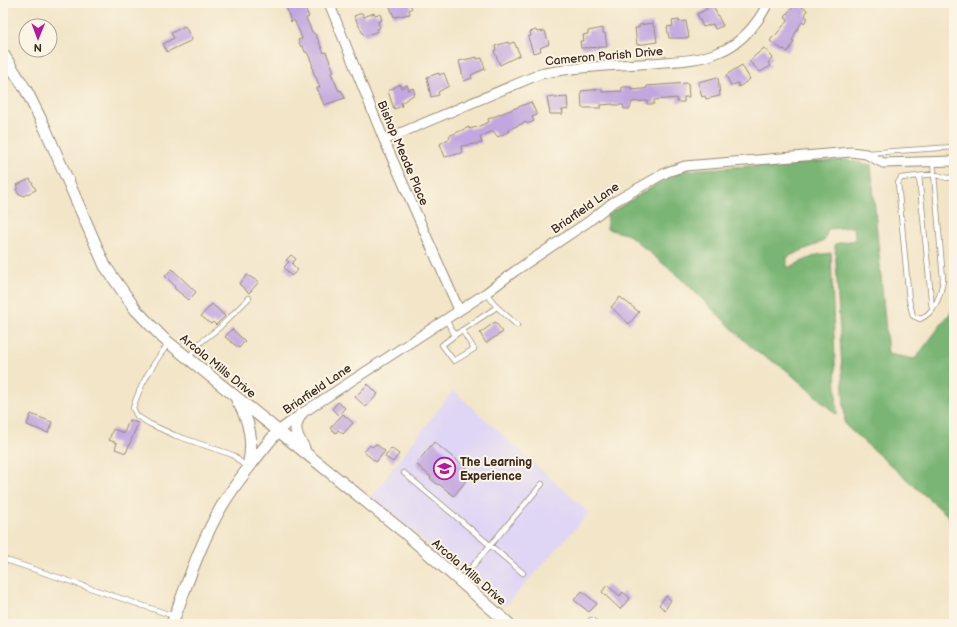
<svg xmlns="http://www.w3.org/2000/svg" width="957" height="627" viewBox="0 0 957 627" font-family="'Balsamiq Sans',sans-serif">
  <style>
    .built { fill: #dfd5f5 }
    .forest { fill: #7ab574; stroke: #5a7049 }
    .building { fill: #c1a6df }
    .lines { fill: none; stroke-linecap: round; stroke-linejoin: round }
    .service-casing { stroke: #968873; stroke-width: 6 }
    .minor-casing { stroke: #968873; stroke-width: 11 }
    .tertiary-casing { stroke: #968873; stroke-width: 13 }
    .service { stroke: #fff; stroke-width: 4.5 }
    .minor { stroke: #fff; stroke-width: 9 }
    .tertiary { stroke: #fff; stroke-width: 11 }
    .labels { text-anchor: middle; stroke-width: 4; stroke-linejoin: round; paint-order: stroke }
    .street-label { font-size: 12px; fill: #3b2a1e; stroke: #fcf5e5 }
    .poi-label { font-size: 12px; font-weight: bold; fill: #3b2a1e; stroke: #fcf5e5; text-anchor: start }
  </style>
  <rect width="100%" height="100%" fill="#fcf5e5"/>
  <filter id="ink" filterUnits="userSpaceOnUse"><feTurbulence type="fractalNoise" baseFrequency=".025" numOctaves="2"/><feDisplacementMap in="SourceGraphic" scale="8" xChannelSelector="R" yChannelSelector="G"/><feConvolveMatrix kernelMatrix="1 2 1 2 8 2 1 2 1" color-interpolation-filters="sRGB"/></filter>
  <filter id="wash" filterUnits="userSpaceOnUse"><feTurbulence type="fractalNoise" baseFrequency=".012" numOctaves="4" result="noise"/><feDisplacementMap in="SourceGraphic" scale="16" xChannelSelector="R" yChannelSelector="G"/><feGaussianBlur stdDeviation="0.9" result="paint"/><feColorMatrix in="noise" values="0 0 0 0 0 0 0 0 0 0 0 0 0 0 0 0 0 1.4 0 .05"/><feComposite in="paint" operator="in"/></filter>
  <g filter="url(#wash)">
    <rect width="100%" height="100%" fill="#f2e5c8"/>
    <!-- built -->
    <path class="built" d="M453,390L589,513L504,607L371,497Z"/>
    <!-- forest -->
    <path class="forest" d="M847,160L871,165L888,354L915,359L954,308V521L845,425L835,244L855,240L854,227L828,229L824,241L787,257V268L817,255L831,253L837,415L784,368L755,351L686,283L629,235L607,229V215L655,185L685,170Z"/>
    <g id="blocks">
      <!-- building -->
      <path class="building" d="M285,3H303L309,17L306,18L312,32L316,35L324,53L326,52L334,72L331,73L339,91L341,90L345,98L324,105L317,88L320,87L313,71L312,63L307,52H305L303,46L301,47L298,40L302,39L300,33L294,20L291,22Z
        M392,3H409L412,8L409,10L410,14L394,17L389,4Z
        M712,4L723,26L715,29L713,24L703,27L697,14L707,9L706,6Z
        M797,4L807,10L805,16L808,18L804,23L802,22L794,35L795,36L792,40L794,41L788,52L784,49L783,50L770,41L774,35L775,36L788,20L785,18L788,12Z
        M362,13L364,17L374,13L375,15L380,14L382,20L378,22L380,28L377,29L378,31L365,36L363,34L354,16Z
        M679,20V22L686,21L689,38H669L667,27L673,26L672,21Z
        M653,23V27H655L657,42L637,45L635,28H639V25Z
        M185,26L192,40L167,52L163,44L174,38L171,33Z
        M603,28V33H605L607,47L581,48L580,41H584L583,35L588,34V31Z
        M536,30L537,32L545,31L549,44L540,48L541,51L533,53L528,37L531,36L530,32Z
        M508,42L509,44L514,42L520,55L500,65L494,51L496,50L495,46Z
        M764,48L773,58L768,63L771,66L760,72L749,61Z
        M477,57V59L482,58L485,69L471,75L472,78L464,81L459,61Z
        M742,65L750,79L739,87L738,83L731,86L726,75Z
        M439,73V75L444,73L449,86L438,92L439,95L431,97L427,77Z
        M718,77L720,96L706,99L705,96L702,97L698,82Z
        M688,83L689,97H684V102H677V98L654,100V104H647V101L632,102L630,109H624L623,105H613V104L601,105V108H582L581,91L602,89V92L622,91V87H631V90L643,89L647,88V86Z
        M400,84L401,88L407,85L409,90L413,88L415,94L401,103L402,106L394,109L388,91Z
        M555,96V98L567,97L568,109L562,110L563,114H550L547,97Z
        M531,102L537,115L532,117L534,121L527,124L526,122L512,128L509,130L510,131L498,137L493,131L480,137L482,143L461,146L462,153L445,157L440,144L450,138L449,136L469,127V129L477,127L489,122L488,119Z
        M30,179L36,190L23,196L21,194L19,195L16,189L18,188L17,185Z
        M291,255L296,259L292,264L298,270L291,276L284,267L289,262L286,260Z
        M172,269L196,292L189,300L175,289L174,285L165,276Z
        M247,275L259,282L249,293L239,284Z
        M620,297L639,312L629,324L611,307Z
        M212,304L225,316L216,325L213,322L211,324L201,316Z
        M495,322L503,332L486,343L480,333Z
        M232,329L245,341L239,348L225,337Z
        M368,384L378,394L366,407L355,397Z
        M338,402L345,408L338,415L332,409Z
        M31,414L52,422L48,433L27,425Z
        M343,414L353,423L343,434L338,430L336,433L330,428Z
        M129,420L138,423L126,453L115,449L117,443L109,440L113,429L124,433Z
        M434,442L472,473L454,496L439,484L438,485L430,478L431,477L416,464Z
        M376,444L385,451L376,462L364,452L370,445L372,447Z
        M391,448L399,454L393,462L385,457Z
        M607,585L620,596L623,592L630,598L620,609L602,592Z
        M582,591L597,604L589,612L574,600Z
        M666,596L671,600L665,610L659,605Z"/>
    </g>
  </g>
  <g filter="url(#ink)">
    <use href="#blocks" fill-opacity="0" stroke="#968873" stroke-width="1"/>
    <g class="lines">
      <defs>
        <path id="service" d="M867,153L954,147
          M933,162L934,174L943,279C941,294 936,312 920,319L913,316L909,300L898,183L901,178L934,174L947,178L954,177
          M919,176L932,309
          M497,307L517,325
          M446,320L455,335L497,307L486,293
          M455,335L442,345L454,361L474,349L462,330
          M169,343C154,362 140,385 133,408L137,416L150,424L174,435L233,455L247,468
          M188,358L201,342L219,328L249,298
          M404,473L523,573
          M3,559L174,616
          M460,581L542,484
          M587,624L591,620H593L596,624"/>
        <path id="minor" d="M329,3L384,140L459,310
          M384,140L540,74C577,66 616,66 653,63C676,61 698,61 719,52C741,44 758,23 768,3
          M278,431L301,414L486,293L515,271L588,222L612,203L667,172L685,166L851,152L866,154L883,163L954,161"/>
        <path id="tertiary" d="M3,54L26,90L45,128L105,266L136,310L163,338L405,533L509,624
          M237,400C250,421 254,443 248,466
          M301,414C292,427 296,435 304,448
          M172,624C187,584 201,541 223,504C239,478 258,455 278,431"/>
      </defs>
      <!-- service casing -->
      <use href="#service" class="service-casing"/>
      <!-- minor casing -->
      <use href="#minor" class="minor-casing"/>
      <!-- tertiary casing -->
      <use href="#tertiary" class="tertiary-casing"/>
      <!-- service -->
      <use href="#service" class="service"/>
      <!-- minor -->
      <use href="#minor" class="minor"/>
      <!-- tertiary -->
      <use href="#tertiary" class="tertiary"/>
    </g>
  </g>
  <!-- icons -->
  <defs>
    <symbol id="school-ring" viewBox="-11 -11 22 22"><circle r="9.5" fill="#fcf5e5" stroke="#b5179e" stroke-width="1.5"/><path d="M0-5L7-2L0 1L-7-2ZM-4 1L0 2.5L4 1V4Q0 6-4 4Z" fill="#b5179e"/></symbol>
  </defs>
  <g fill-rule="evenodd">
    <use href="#school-ring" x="432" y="456" width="25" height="25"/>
  </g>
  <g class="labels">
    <!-- street labels -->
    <g class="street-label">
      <text transform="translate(604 56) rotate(-5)" y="4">Cameron Parish Drive</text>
      <text transform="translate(403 153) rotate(67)" y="4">Bishop Meade Place</text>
      <text transform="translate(585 208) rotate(-35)" y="4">Briarfield Lane</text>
      <text transform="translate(218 366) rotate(39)" y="4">Arcola Mills Drive</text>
      <text transform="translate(317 389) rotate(-34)" y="4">Briarfield Lane</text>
      <text transform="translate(469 572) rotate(41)" y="4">Arcola Mills Drive</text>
    </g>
    <!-- poi labels -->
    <g class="poi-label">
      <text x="460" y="466">The Learning<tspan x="460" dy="14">Experience</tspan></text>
    </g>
  </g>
  <!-- margin -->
  <rect width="957" height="627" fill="none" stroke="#fcf5e5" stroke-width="16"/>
  <!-- north arrow -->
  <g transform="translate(38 38) rotate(181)"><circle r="19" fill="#fcf5e5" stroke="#afa495"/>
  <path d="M0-3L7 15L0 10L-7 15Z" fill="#b5179e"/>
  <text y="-6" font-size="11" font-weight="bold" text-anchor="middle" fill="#3b2a1e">N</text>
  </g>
</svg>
